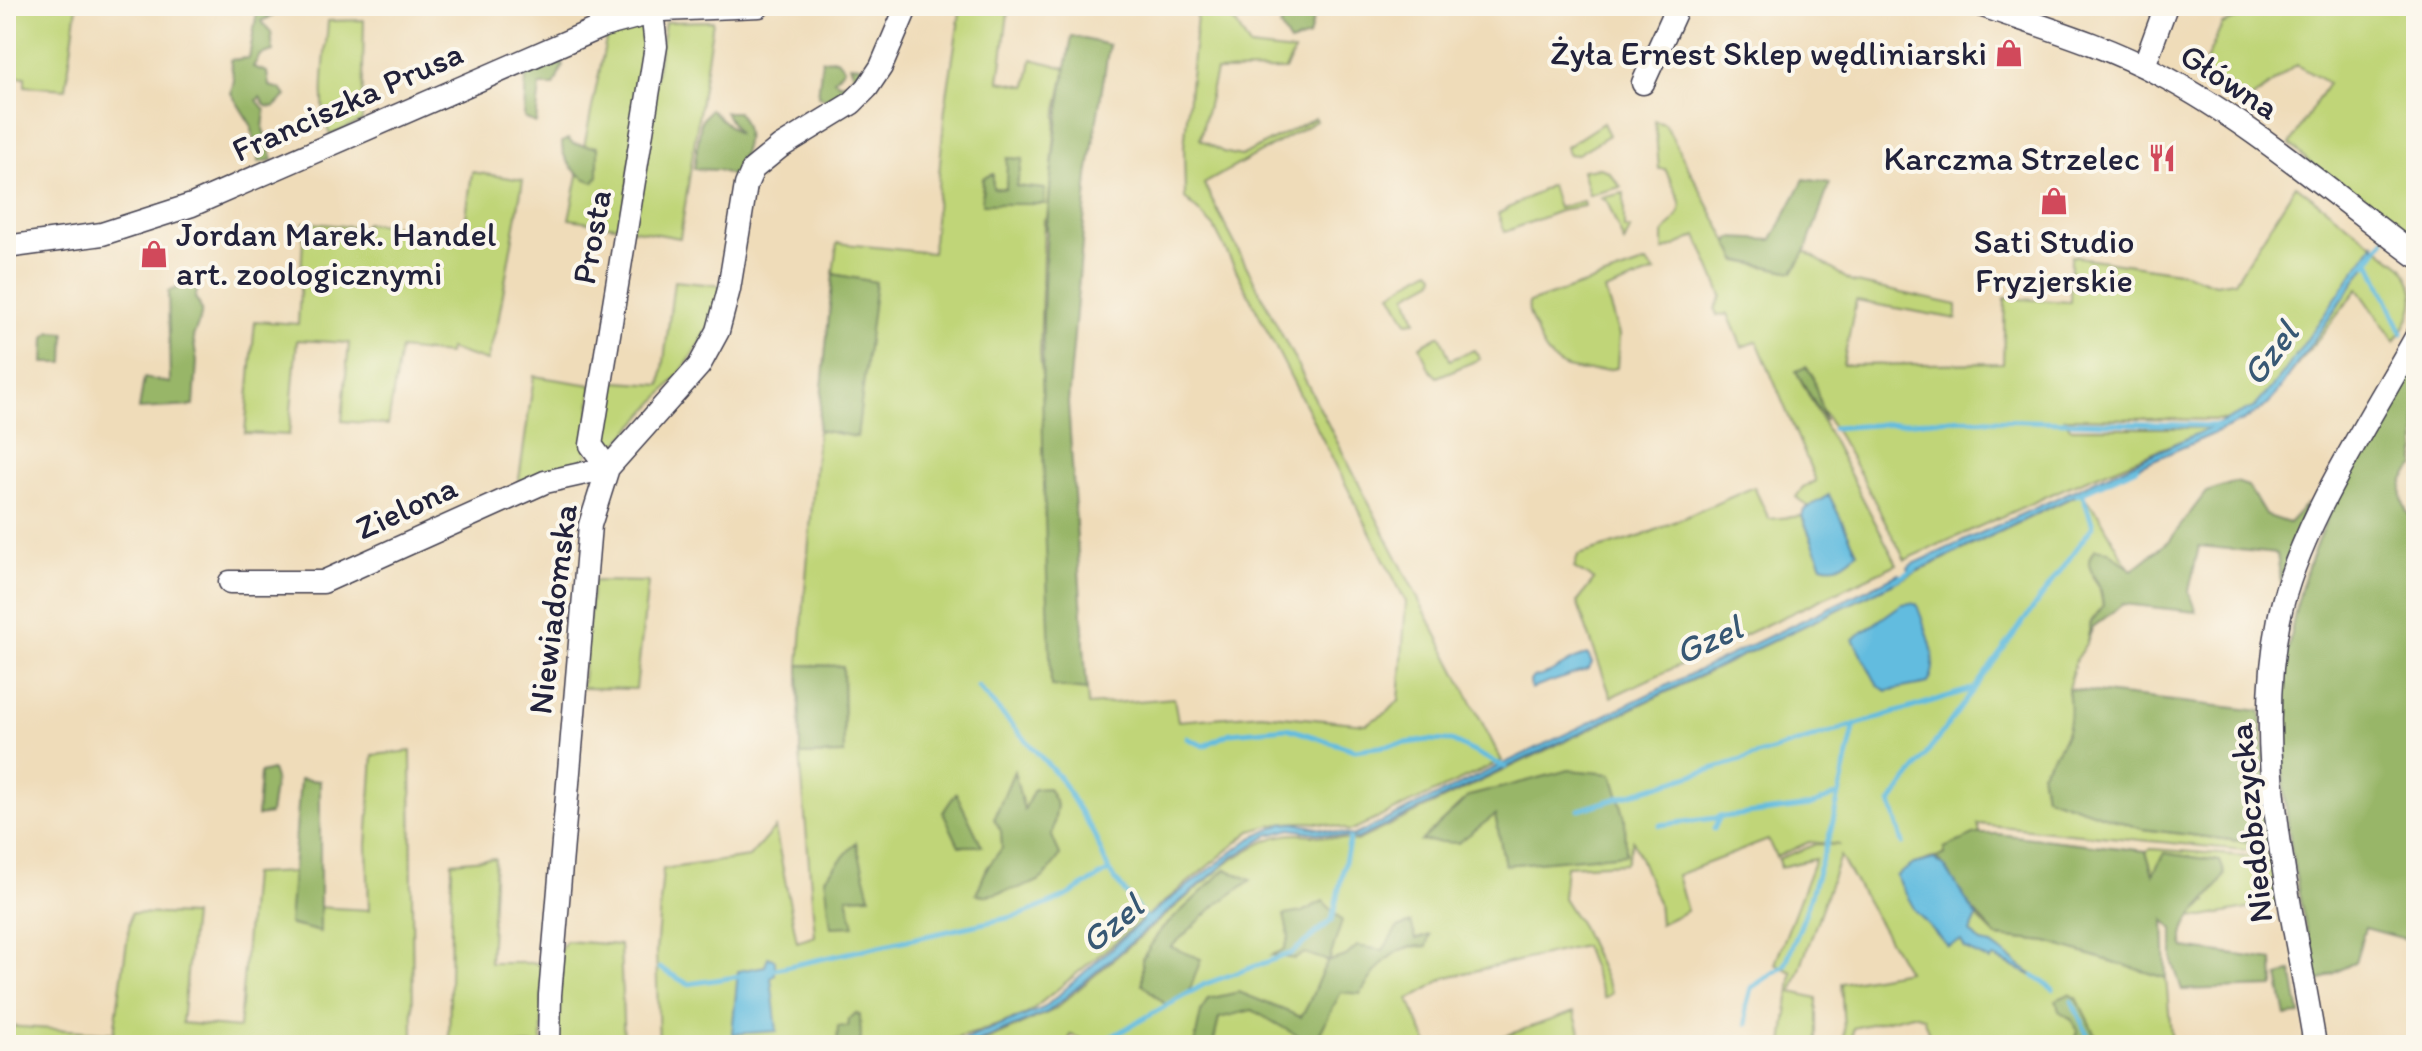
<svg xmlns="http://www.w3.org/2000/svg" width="2422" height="1051" viewBox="0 0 2422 1051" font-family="Itim,sans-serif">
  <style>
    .green { fill: #c0d578; stroke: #717c5a; stroke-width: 2; fill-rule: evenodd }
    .forest { fill: #98b668; stroke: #5d6c52; stroke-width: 2 }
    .water { fill: #62bcdf; stroke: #426f8d; stroke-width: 2 }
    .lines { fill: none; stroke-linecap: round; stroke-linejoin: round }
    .stream { stroke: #62bcdf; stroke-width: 5 }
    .minor-casing { stroke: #413e4e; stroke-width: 25 }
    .minor { stroke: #fff; stroke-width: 22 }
    .labels { text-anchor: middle; stroke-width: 8; stroke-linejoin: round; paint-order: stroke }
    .poi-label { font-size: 34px; fill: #22223b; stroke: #fbf7ec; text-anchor: end }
    .street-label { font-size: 34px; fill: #22223b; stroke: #fbf7ec }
    .water-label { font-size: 36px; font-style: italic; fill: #385874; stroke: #fbf7ec }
  </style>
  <rect width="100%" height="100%" fill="#fbf7ec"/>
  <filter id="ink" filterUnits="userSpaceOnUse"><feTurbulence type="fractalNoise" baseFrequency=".0125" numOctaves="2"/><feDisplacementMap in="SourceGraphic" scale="16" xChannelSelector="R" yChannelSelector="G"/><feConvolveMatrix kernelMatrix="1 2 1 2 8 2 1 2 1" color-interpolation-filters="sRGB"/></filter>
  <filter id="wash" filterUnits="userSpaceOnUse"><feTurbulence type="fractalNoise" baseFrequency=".006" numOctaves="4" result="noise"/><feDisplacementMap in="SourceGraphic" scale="32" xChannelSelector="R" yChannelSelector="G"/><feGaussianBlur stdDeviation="1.8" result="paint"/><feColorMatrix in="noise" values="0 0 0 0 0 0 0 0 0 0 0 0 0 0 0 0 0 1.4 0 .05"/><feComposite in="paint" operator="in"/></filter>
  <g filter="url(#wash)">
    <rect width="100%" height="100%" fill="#efdcb9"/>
    <!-- green -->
    <path class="green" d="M6,6H77L66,89L25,86V77L6,76Z
      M961,6H1009L999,81L1027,86L1032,59L1066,68L1057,110L1046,231L1044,218L1040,354L1069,686L1087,690L1088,705L1174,698L1178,721L1261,714L1366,724L1388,712L1399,700L1406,602L1214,227L1185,198L1184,147L1198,6H1216L1237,25L1250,47L1294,52L1285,70L1216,71L1200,139L1223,152L1241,156L1315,118L1316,121L1204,184L1502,761L1350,831C1316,818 1285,820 1251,831L1027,1014L981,1031L931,1045H659L656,952L663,869L749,857L775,828L797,942L815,936L800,755L844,754L843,666L799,665L818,430L857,436L875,282L833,274L837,243L932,253L945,108ZM1008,158L1016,187L1044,204H982L983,178L992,175V188L1006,189Z
      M2267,6H2416V242L2318,170L2290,144L2328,83L2296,65L2246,103L2199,76L2222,25Z
      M364,20L362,121L330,135C316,103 326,55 328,21Z
      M713,21L680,238L630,229L665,22Z
      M649,23L622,227L569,219L607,35Z
      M1655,121L1665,124L1738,261L1793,272L1805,251L1852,282L1957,305V319L1856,301L1843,365L2003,363L2005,298L2070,302L2071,256L2185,273L2215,284L2235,281L2296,185L2403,267C2422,298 2413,314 2395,342L2358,289L2271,398L2232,420L2064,418L2070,428H2212L2063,489L1905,560C1871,493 1839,431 1796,371L1897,564L1611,697L1577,602L1594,580L1574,568L1578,555L1642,536L1754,487L1769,519L1802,516L1822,565L1857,552L1829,495L1809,507L1796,497L1803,488L1816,481L1757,341L1742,347L1728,314L1717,316L1715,309L1722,296L1697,236L1663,251V234C1687,205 1684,210 1668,175L1665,169H1659Z
      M1603,123L1609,135L1576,155L1568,154L1566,147Z
      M1600,168L1608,171L1621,187L1589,195L1582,170Z
      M472,172L523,180L498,322L487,361L449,349L448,354L400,349L388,425L342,421L349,343L297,340L289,435L245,433L255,321L298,324L304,222L364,228L365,223L464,232Z
      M1551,185L1558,208L1583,201L1584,206L1560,211L1505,232L1498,214Z
      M1624,193V228L1630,229L1624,243L1607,201L1601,198Z
      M1646,263L1655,272L1605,291L1619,335L1617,368C1576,375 1550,372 1537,333C1533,321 1527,315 1529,303Z
      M1430,269L1435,274L1434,280L1407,295L1416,321L1407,322L1391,293Z
      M674,281L725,286C708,352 657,400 612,449L594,448L604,381L661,385Z
      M1440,335L1450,360L1474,350L1480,359L1437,377L1429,369L1420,346Z
      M534,376L592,385L587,458L518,486Z
      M2081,493L2099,515L2129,568L2108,551L2092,576L2099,586L2103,606L2091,622L2087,642L2076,659L2068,689L2072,715L2063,745L2041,772L2045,796L2142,829L2271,845L2263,852L1978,824L1980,834L1945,848V854L1914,864L1966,939L1977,917L1997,937L2047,942L2166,978L2172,1045H1933L1923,1017L1913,1014L1853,1028V1045H1845L1841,983L1907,971L1840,856L1792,992L1817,998V1045H1783L1792,972L1775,964L1815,859L1780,867L1778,859L1816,844L1840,845L1809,842L1776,857L1768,840L1677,875L1687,911L1660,924L1658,903L1633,840L1626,863L1566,866L1563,898L1581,926L1612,993L1604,998L1584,946L1447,977L1409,1000L1428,1045H1098L1071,1035L1066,1045H976L1054,1010L1226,864C1286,824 1289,833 1357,841ZM1496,814L1626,853L1505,865Z
      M593,581L648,582L636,689L582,688Z
      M411,751L413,1045H6V1026L114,1033L131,913L193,915L182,1023L239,1028L252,874L293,872L290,925L319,931L317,907L369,910L367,845L373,755Z
      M2151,849L2246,856L2271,854L2285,902L2203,917L2190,916L2208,901L2153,875L2146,851Z
      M495,858L490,963H542V1045H449L452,862Z
      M566,941L620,945L624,1045H555L560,950Z
      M1574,1012L1584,1045H1478Z"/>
    <!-- forest -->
    <path class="forest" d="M258,6H276L273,16L261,21L271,32L273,51L260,55L253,67L267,72L269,86L281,89L286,96L274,107L266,106L260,97L257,100L265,110L263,129L273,160L259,162L251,125L231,93L234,80L230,60L249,58Z
      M1289,6H1316L1309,37L1290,43L1280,27Z
      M1072,36L1109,45L1088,176L1068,403L1087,690L1051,686C1044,468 1028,251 1072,36Z
      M561,57L563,65L554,86H540L536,123L524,118L526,73Z
      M837,59L844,68L834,80L841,84L851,81L854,74L850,65L864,66C857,86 844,87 832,102L818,96L822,60Z
      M710,109L738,134L725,112H738C748,128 749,141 741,158L745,168L739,178L718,170L694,169L701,122Z
      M568,139L573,144L598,147V176L594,182C577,177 561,160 562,142Z
      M1007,158L1023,159L1016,186L1045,189L1044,204H982L983,178L993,174V188L1006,189Z
      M1804,179L1830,183L1805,252L1793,272L1737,260L1728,243L1731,238L1772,240Z
      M833,274L876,282L857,437L818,430Z
      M200,281L195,298C208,313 197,324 193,337L197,361L194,406L139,409L144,378L170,383L168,291Z
      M51,332L65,333L64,363H44L45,337Z
      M2416,359V466C2395,481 2399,506 2416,524V942L2365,928L2355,962L2318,982C2282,835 2259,684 2318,540C2343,477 2382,418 2416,359Z
      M1806,367L1812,374L1825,421L1796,371Z
      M2236,482L2248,486L2265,515L2289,523L2307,504L2281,583L2277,554L2199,546L2189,591L2197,612L2123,604L2093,627L2087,642L2091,622L2103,606C2102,600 2102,591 2099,586C2093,572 2082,564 2095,549L2108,551L2132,570L2169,541L2206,492Z
      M799,665L843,666L844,754L800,755Z
      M2068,689L2261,711L2271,845L2142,829L2045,796L2041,772C2065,742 2074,728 2068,689Z
      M272,770L275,779L270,814L257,816L260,773Z
      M1569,770L1612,774L1625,818L1626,854L1505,865L1495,815L1458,843L1421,841L1469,796Z
      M1014,771L1024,810L1034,789L1048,788L1057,805L1052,836L1060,855C1042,886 1034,884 1002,892C992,894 986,897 976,894L987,868L1002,848L1001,831L994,819Z
      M300,779L320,781V932L289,924Z
      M956,793L982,846H959L943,812Z
      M1976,834H1997L2146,851L2153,874L2164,853L2220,861L2225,874C2214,901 2176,917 2184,948L2273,960L2274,987L2182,990L2173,963V929L2164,920L2166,978L2047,942L1997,937L1962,898L1940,861L1934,859L1945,854L1944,848Z
      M856,842L870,896L847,897L854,926L831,927L825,878Z
      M1226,869L1251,880L1215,906L1171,947L1201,959L1188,995L1166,1005L1142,984V959L1160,931Z
      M1323,901L1342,921L1329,961L1346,956L1357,946L1383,950L1397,928L1411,923L1416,939L1430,935L1427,947C1394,941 1376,970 1360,994L1341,992L1314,1045L1252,1010L1219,1018L1213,1045H1194L1201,1012L1208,999L1239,992L1301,1017C1313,1000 1316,979 1328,961L1305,953L1295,959L1272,955L1284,950L1289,937L1284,915L1302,912Z
      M2292,971L2300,1015L2286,1016L2278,977Z
      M2069,994L2077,998L2100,1045H2073L2078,1031L2071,1019L2059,1011L2056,1000Z
      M856,1013L860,1015L861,1039L858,1045H837L838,1026L848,1027L849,1019Z"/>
    <!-- water -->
    <path class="water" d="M2374,243L2376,249L2366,266L2269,404L2243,421L2103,482L1911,574L1908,568L1911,565L2255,407L2282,375Z
      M1829,495L1857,552C1848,562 1836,570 1822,565L1802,516L1804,510Z
      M1899,574L1902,579L1357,839L1291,829L1269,835L1233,857L1048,1012L970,1045H951L1044,1008L1149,915L1250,839L1282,824L1295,823L1353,836Z
      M1911,603L1917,605C1925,629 1942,659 1928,683L1887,691L1878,686L1853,639L1902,604Z
      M1588,655L1592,663L1589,669L1531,689L1530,681L1533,677C1553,677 1567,658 1588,655Z
      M1934,859L1945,867L1977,917L1970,932L1981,943L1992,945L2037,978L1994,958L1990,961L1965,949L1961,941L1948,946L1916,912L1896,876L1914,864Z
      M768,957L775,960V975L771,978L777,1031L732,1034L738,971L765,966Z"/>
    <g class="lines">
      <!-- stream -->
      <path class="stream" d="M2267,6H2268
        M2370,261L2402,333
        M2367,264L2384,239
        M1833,428L1953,419L2224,426
        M2076,495L2137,468
        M1895,580L1915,570
        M978,687L1059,777L1093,832L1109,871L1147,921
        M1187,738L1204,746L1230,733L1287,728L1355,750L1428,740L1452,741L1505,767
        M1579,810L1975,688
        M1660,825L1810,806L1839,794
        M1714,829L1720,816
        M1903,843L1891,803L2093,526L2082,492
        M660,968L688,984L742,976
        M771,970L1021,915L1065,897L1109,871
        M2034,976L2053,989
        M2072,1001L2092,1045
        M1747,1024L1746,1007L1751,988L1785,965L1804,917L1831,830L1855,724
        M1097,1045L1205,984L1292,953L1332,920L1350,839"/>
    </g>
  </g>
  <g filter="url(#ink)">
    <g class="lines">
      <defs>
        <path id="minor" d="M1983,6C2043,27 2105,45 2161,75C2252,123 2333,195 2416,256
          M2144,66L2166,6
          M1643,83L1678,6
          M6,247L102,234L192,205L603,26L663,10L759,6
          M230,582H323L545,482L608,468L591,445L656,46L652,11
          M549,1045L550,995L590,525L608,468L699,366L718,331L729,289L746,185L753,169L780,147L852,103L867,88L881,67L907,6
          M2315,1045C2293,907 2251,759 2279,619C2297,529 2371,418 2416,337"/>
      </defs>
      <!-- minor casing -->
      <use href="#minor" class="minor-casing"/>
      <!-- minor -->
      <use href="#minor" class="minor"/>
    </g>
  </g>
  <!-- icons -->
  <defs>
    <symbol id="shop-bare" viewBox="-9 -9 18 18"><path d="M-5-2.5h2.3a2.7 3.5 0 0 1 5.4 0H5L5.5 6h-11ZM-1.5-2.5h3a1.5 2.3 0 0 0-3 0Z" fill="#d1495b" stroke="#fbf7ec" stroke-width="2.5" paint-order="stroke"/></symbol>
    <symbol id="restaurant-bare" viewBox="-9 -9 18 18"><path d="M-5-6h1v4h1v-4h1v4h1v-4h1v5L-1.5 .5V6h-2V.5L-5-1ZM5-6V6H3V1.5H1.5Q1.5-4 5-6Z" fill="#d1495b" stroke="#fbf7ec" stroke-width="2.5" paint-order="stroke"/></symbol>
  </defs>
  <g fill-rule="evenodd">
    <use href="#shop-bare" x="1989" y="33" width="40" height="40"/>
    <use href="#restaurant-bare" x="2142" y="138" width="40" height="40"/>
    <use href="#shop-bare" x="2034" y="181" width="40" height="40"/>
    <use href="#shop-bare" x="134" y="234" width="40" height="40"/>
  </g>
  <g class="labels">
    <!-- poi labels -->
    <g class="poi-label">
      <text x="1987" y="65">Żyła Ernest Sklep wędliniarski</text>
      <text x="2140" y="170">Karczma Strzelec</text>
      <text x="176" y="246" text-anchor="start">Jordan Marek. Handel<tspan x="176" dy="39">art. zoologicznymi</tspan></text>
      <text x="2054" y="253" text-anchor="middle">Sati Studio<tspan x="2054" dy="39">Fryzjerskie</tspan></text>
    </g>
    <!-- street labels -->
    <g class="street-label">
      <text transform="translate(2230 81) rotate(33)" y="12">Główna</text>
      <text transform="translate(347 101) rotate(-24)" y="12">Franciszka Prusa</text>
      <text transform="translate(591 237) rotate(-80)" y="12">Prosta</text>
      <text transform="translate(406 507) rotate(-25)" y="12">Zielona</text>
      <text transform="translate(552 609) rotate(-83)" y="12">Niewiadomska</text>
      <text transform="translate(2250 823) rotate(-96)" y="12">Niedobczycka</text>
    </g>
    <!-- water labels -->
    <g class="water-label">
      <text transform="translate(2269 353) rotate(-53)" y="13">Gzel</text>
      <text transform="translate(1708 639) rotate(-25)" y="13">Gzel</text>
      <text transform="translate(1111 923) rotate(-40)" y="13">Gzel</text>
    </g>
  </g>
  <!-- margin -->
  <rect width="2422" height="1051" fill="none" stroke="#fbf7ec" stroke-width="32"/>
</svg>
